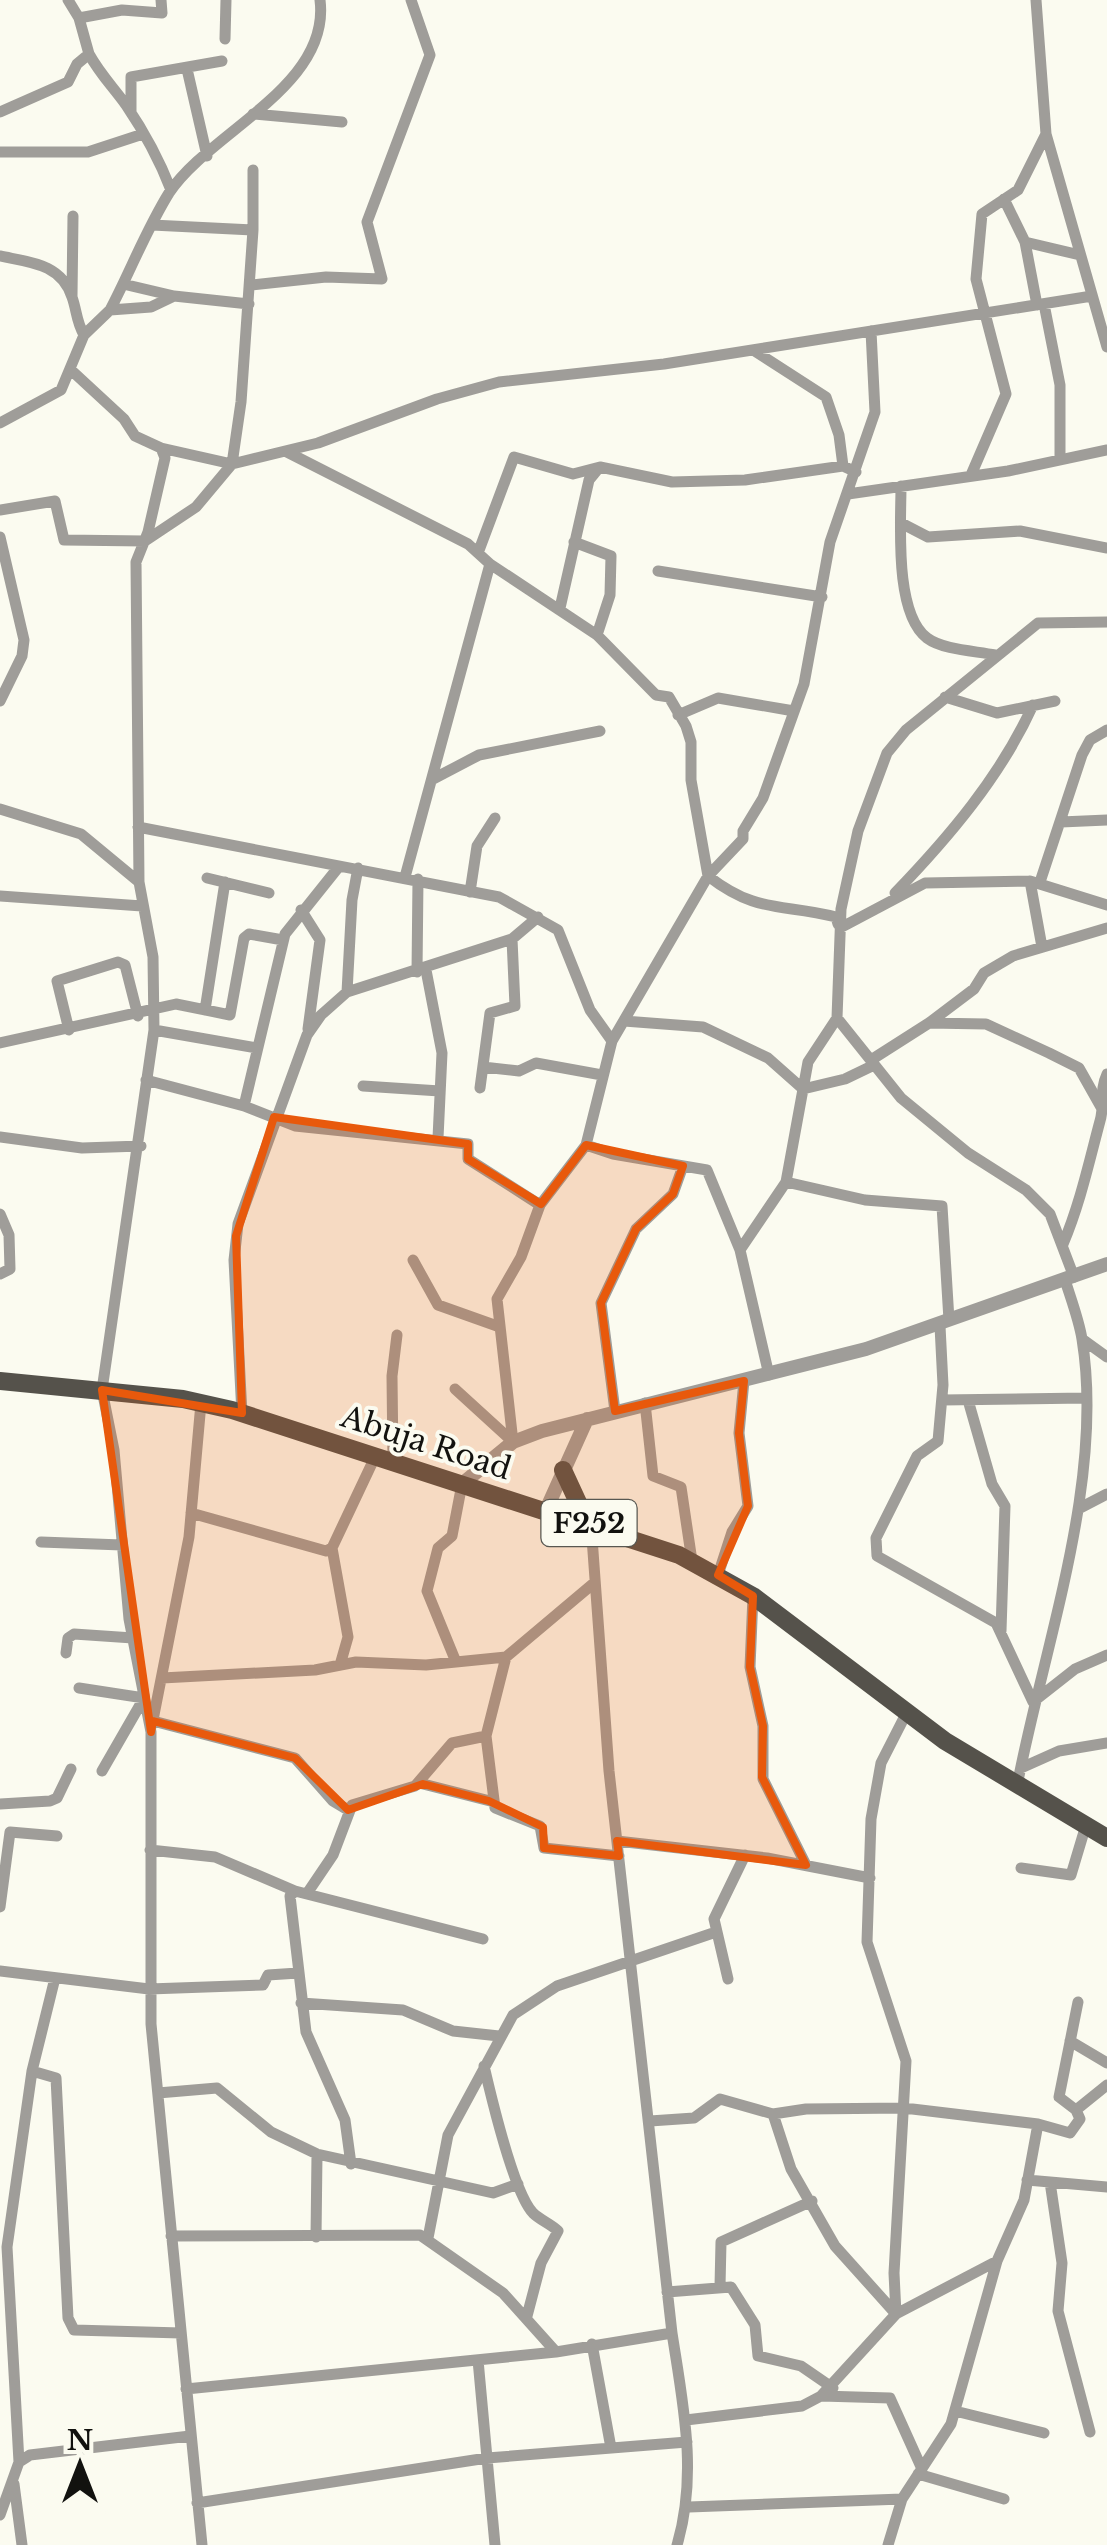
<svg xmlns="http://www.w3.org/2000/svg" width="1107" height="2545" viewBox="0 0 1107 2545" font-family="'Libre Baskerville',serif">
  <style>
    .lines { fill: none; stroke-linecap: round; stroke-linejoin: round }
    .minor { stroke: #9f9d99; stroke-width: 11 }
    .tertiary { stroke: #9f9d99; stroke-width: 14 }
    .primary { stroke: #55524b; stroke-width: 18 }
    .marked { fill: #e8590c; fill-opacity: 0.2; stroke: #e8590c; stroke-width: 8; stroke-linejoin: round }
    .labels { text-anchor: middle; stroke-width: 8; stroke-linejoin: round; paint-order: stroke }
    .shield { fill: #fbfbf0; stroke: #585852; stroke-width: 2.5 }
    .shield-label { font-size: 28px; font-weight: bold; fill: #12120f }
    .street-label { font-size: 30px; fill: #12120f; stroke: #fbfbf0 }
  </style>
  <rect width="100%" height="100%" fill="#fbfbf0"/>
  <g class="lines">
    <!-- minor -->
    <path class="minor" d="M1036,0L1046,134L1107,347
      M79,18L122,10L162,13L161,0
      M225,39L226,0
      M89,54C100,74 113,87 126,105C145,133 159,159 171,190
      M187,69L207,156
      M0,112L68,82L77,64L89,54L79,18L68,0
      M131,112V77L222,61
      M253,114L342,122
      M0,152H88L143,134
      M1004,199L1025,242L1037,305
      M152,225L253,230V170
      M1025,242L1080,255
      M0,256C28,262 61,263 72,297C77,311 76,321 84,335
      M123,284L174,296
      M251,285L326,277L382,279L367,222L430,55L411,0
      M72,296L73,216
      M1044,304L1060,385V458
      M110,310C130,272 146,230 169,193C209,132 331,86 320,0
      M753,350L826,397L839,435L843,466
      M71,370L124,419L135,436L161,448L232,464L318,443L437,399L499,382L664,364L1092,296
      M0,423L61,390L84,335L110,310L151,307L174,296L249,304
      M287,452L468,544L490,564L597,635L656,695L669,697L686,726L691,742V780L708,876C757,914 781,903 836,917L838,924
      M971,475L1006,394L976,279L982,214L1018,190L1046,134
      M901,486C901,523 894,613 927,638C943,650 976,651 995,655
      M848,494L1008,471L1107,450
      M0,510L55,501L64,540L145,541L196,507L232,464L241,402L253,230
      M901,523L928,537L1020,531L1107,548
      M0,537L24,640L22,656L0,701
      M574,542L611,556L610,595L597,635
      M478,553L514,457L573,474L600,467L672,482L745,480L843,466L856,472
      M658,571L822,597
      M560,608L589,480L598,469
      M945,697L997,713L1055,701
      M678,715L718,698L794,711
      M433,779L479,755L600,731
      M0,809L81,834L139,882L153,957L154,1030L102,1390L114,1450L129,1619L151,1732V2024L202,2545
      M1061,822L1107,820
      M138,827L499,897L558,930L590,1010L612,1041
      M405,877L490,564
      M207,878L269,893
      M1030,881L1042,947
      M139,882L136,562L148,532L165,458L161,448
      M1040,882L1082,755L1090,740L1107,730
      M470,892L477,846L495,818
      M895,893C948,838 1001,776 1033,705
      M0,896L142,906
      M301,910L320,940L308,1029
      M840,928L925,883L1030,881L1107,905
      M426,970L442,1053L438,1138
      M417,972L418,879
      M347,992L352,900L358,868
      M205,1010L225,882
      M837,1018L901,1098L968,1153L1026,1190L1050,1214L1074,1277
      M624,1021L703,1027L768,1058L803,1089L845,1079L872,1066
      M929,1023L986,1024L1049,1053L1079,1068L1101,1107
      M69,1030L57,981L118,962L125,965L138,1016
      M154,1030L257,1048
      M0,1043L176,1004L230,1015L244,938L249,934L283,940
      M871,1060L929,1023L974,989L984,973L1013,956L1107,928
      M483,1067L519,1071L536,1063L602,1075
      M146,1080L244,1106L295,1126L468,1144V1159L540,1205
      M363,1086L440,1091
      M480,1088L490,1013L515,1006L512,939
      M244,1106L285,934L337,869
      M0,1137L82,1148L141,1146
      M586,1145L613,1154L707,1170L740,1250L769,1375
      M786,1182L865,1200L942,1206L949,1320
      M0,1214L9,1235L10,1269L0,1274
      M1063,1244C1080,1204 1089,1162 1100,1121C1105,1104 1099,1091 1107,1074
      M740,1250L786,1182L808,1062L837,1018L841,909L858,831L887,753L906,730L1038,623L1107,622
      M413,1260L438,1305L497,1326
      M940,1326L943,1385L938,1441L917,1456L876,1538L877,1556L996,1623L1033,1702L1075,1669L1107,1655
      M1082,1339L1107,1357
      M455,1389L513,1442
      M942,1400L1085,1398
      M968,1400L992,1484L1005,1506L1001,1631
      M645,1403L653,1476L681,1487L692,1561
      M615,1411L601,1303L636,1229L673,1194L683,1166
      M242,1414L234,1260L238,1224L307,1035L321,1015L347,992L512,939L538,917
      M513,1442L497,1299L521,1257L540,1205L586,1145L612,1041L708,876L743,839V831L763,798L804,684L830,542L875,412L871,331
      M393,1463L392,1376L397,1335
      M1080,1508L1107,1494
      M191,1513L326,1551L332,1548L375,1457
      M591,1524L609,1771L672,2333C683,2404 698,2475 677,2545
      M41,1542L122,1545
      M332,1548L348,1637L340,1665
      M718,1575L732,1532L748,1506L739,1433L744,1381
      M753,1596L750,1667L763,1726V1779L806,1865
      M66,1653L68,1638L74,1634L133,1638
      M506,1657L486,1736L495,1808L540,1826L544,1848L619,1856
      M456,1662L427,1591L438,1548L452,1536L462,1484
      M162,1678L315,1670L356,1662L426,1665L506,1657L594,1583
      M79,1688L144,1698L102,1771
      M153,1721L295,1758L333,1801L348,1810
      M152,1725L189,1537L201,1403
      M1021,1768L1059,1751L1107,1743
      M419,1783L494,1802
      M1017,1786C1044,1645 1105,1481 1082,1339C1079,1320 1071,1299 1065,1280
      M0,1804L50,1801L57,1798L71,1769
      M617,1841L767,1858L870,1878
      M150,1850L215,1857L295,1891L483,1939
      M1021,1868L1071,1875L1086,1825
      M295,1891L290,1896L306,2032L345,2120L351,2164
      M308,1892L333,1855L352,1805L415,1786L452,1743L486,1736
      M0,1907L10,1832L57,1836
      M0,1971L149,1989L263,1985L268,1975L298,1973
      M728,1979L714,1919L745,1855
      M301,2003L403,2010L453,2031L499,2036
      M1070,2041L1107,2063
      M484,2066C491,2096 514,2193 533,2213C540,2220 551,2224 558,2231L541,2263L527,2316
      M32,2071L56,2078L68,2318L74,2330L181,2333
      M158,2093L217,2088L271,2132L317,2154L493,2193L518,2184
      M1076,2110L1059,2097L1078,2002
      M773,2114L791,2169L835,2246L896,2314
      M650,2121L694,2118L720,2099L773,2114L806,2109L904,2108L1038,2124
      M1027,2180L1050,2182L1062,2263L1058,2311L1090,2432
      M1050,2182L1107,2187
      M171,2236L420,2235L503,2293L556,2352L672,2333
      M316,2237L317,2154
      M428,2238L448,2135L513,2015L557,1986L716,1932
      M720,2286L721,2242L812,2201
      M667,2292L731,2287L755,2325L758,2356L801,2366L833,2388
      M896,2314L894,2273L906,2061L867,1942L871,1819L881,1763L907,1712
      M592,2344L611,2448
      M478,2360L495,2545
      M186,2389L556,2352
      M821,2396L890,2398L922,2469
      M955,2411L1044,2433
      M686,2420L802,2406L821,2396L896,2314L997,2261
      M19,2462L7,2247L32,2071L55,1978
      M918,2474L1004,2499
      M14,2484L22,2545
      M197,2503L487,2458L687,2442
      M689,2507L902,2499
      M0,2515L19,2462L30,2455L190,2436
      M888,2545L902,2499L951,2424L997,2261L1024,2200L1038,2124L1070,2133L1080,2119L1076,2110L1107,2085"/>
    <!-- tertiary -->
    <path class="tertiary" d="M462,1484L513,1442L542,1431L866,1349L1107,1264
      M546,1510L587,1419"/>
    <!-- primary -->
    <path class="primary" d="M0,1381L183,1399L232,1410L679,1555L753,1596L945,1741L1107,1838
      M563,1470L587,1522"/>
  </g>
  <!-- marked area -->
  <path class="marked" d="M274,1117L468,1144V1159L541,1204L586,1145L683,1166L673,1194L636,1229L601,1303L615,1411L744,1381L739,1433L748,1506L718,1575L753,1596L750,1667L763,1726L762,1777L806,1865L617,1841L619,1856L544,1848L543,1827L489,1801L423,1784L348,1810L295,1758L153,1721L151,1732L102,1390L242,1413L236,1236Z"/>
  <g class="labels">
    <!-- shield labels -->
    <rect class="shield" x="541.5" y="1500" width="95" height="46" rx="8"/>
    <g class="shield-label">
      <text x="589" y="1533">F252</text>
    </g>
    <!-- street labels -->
    <g class="street-label">
      <text transform="translate(426 1443) rotate(18)" y="10">Abuja Road</text>
    </g>
  </g>
  <!-- north arrow -->
  <g transform="translate(80 2465)" stroke="#fbfbf0" stroke-width="8" paint-order="stroke">
  <path d="M0-8L18 38L0 25L-18 38Z" fill="#12120f"/>
  <text y="-15" font-size="28" font-weight="bold" text-anchor="middle" fill="#12120f">N</text>
  </g>
</svg>
